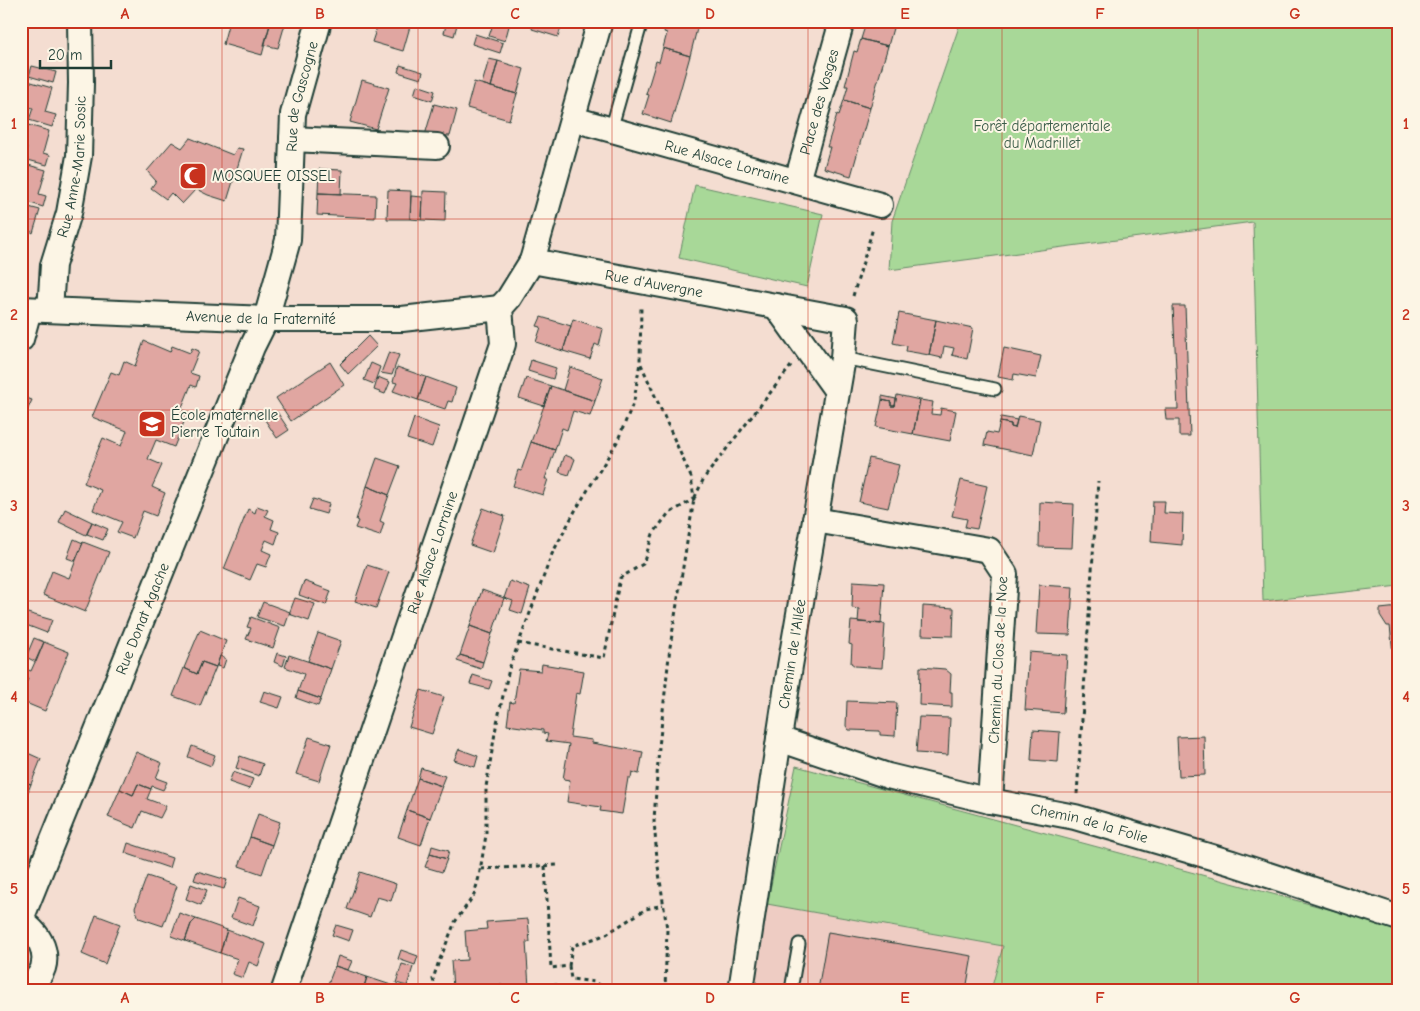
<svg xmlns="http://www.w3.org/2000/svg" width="1420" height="1011" viewBox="0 0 1420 1011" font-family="'Comic Neue',sans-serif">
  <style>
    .built { fill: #eeccc3 }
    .green { fill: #a8d898; stroke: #648a66 }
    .building { fill: #e0a6a1; stroke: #1f3d34 }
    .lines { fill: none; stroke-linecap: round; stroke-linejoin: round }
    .lane-casing { stroke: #1f3d34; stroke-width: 15 }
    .street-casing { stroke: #1f3d34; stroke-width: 28 }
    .path { stroke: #1f3d34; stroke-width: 3; stroke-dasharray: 4 4; stroke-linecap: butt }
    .lane { stroke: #fcf5e5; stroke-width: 11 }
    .street { stroke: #fcf5e5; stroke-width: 24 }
    .grid { fill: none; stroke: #c8321e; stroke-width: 1; stroke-opacity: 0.55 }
    .labels { text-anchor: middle; stroke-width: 4; stroke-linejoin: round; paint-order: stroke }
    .street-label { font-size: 15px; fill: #1f3d34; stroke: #fcf5e5 }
    .park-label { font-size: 15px; fill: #3a5c48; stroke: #fcf5e5 }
    .poi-label { font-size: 15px; fill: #1f3d34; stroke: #fcf5e5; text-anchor: start }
    .neatline { fill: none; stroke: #c8321e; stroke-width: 2 }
    .grid-label { font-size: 16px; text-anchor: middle; font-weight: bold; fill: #c8321e }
  </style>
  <rect width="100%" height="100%" fill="#f4ddd1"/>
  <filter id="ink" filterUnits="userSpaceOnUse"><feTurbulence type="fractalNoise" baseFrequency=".02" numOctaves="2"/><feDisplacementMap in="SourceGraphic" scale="10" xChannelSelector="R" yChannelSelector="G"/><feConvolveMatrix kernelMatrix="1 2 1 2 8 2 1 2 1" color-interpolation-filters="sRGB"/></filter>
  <g filter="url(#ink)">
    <!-- built -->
    <path class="built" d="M767,904L1003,946L991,990H752Z"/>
    <!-- green -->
    <path class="green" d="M961,21H1399V586L1263,601L1253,222L889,270L892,221Z
      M695,185L823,214L807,287L679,258Z
      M796,766L1399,928V990H991L1003,946L767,904Z"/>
    <!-- building -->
    <path class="building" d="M229,21H271L262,55L223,44Z
      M271,21L285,24L278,48L264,45Z
      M379,21H405L411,23L403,51L372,42Z
      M447,21H458L454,36L444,33Z
      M494,21L509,26L505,41L489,36Z
      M563,21L558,37L532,29L533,24L524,22Z
      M667,21H699L690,56L663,48L667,33L664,32Z
      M863,21H895L888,46L861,39L866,23Z
      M475,34L503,43L500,53L472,44Z
      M861,39L888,46L870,108L844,100L848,86H845L854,51L857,52Z
      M663,48L690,56L671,123L643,114L649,95L646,94L656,61L659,62Z
      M489,59L498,61L491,87L482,84Z
      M498,61L524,69L517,94L491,87Z
      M400,65L423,72L421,79L398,72Z
      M32,66L56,72L53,83L29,76Z
      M21,79L52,88L45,112L56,115L52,127L29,120L33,108L21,105Z
      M362,80L389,88L376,129L350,122Z
      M474,82L517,94L509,120L467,108Z
      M417,85L435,91L432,101L414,95Z
      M844,100L870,108L851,176L824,168L830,147H827L837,114L839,115Z
      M434,104L457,110L450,136L425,135Z
      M21,123L49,131L43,153L50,155L47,165L24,159L27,148L21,146Z
      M190,138L233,155L237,148L243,149L227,201L208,195L196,189L182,204L171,193L166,199L151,188L156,181L147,171L172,142L182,148Z
      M21,163L46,170L39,194L46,196L43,207L21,200L23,189L21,188Z
      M319,169L342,170L341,194L318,193Z
      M388,190L411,191L410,219H387Z
      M423,191L446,192L445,221L422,220Z
      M318,193L376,195L375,218L317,215Z
      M411,196L423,197L422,220L410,219Z
      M21,205L40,210L33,233L30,231L26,242L21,240Z
      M1173,306H1185L1190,436H1179V420H1166L1165,409H1178Z
      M899,313L936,320L929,355L906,351L907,346L893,343Z
      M541,317L571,326L563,351L536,342L541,327L537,326Z
      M573,319L603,329L599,346L595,344L590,359L563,351Z
      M936,320L973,328L967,359L952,355L954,348L944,346L942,358L929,355Z
      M368,336L377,346L348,374L340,364Z
      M144,341L170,352L172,346L190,353L192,348L199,351L190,373L199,376L196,387L191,385L181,410L188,412L174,447L156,440L148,459L162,465L152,487L165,493L156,516L143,511L133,538L117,532L122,522L93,510L101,490L84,483L103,438L121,446L127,431L92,417L111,372L119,375L124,361L135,366Z
      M1004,348L1041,356L1036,378L1014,374L1013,380L998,377Z
      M389,352L399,355L392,375L381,373Z
      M531,360L556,368L553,379L528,371Z
      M330,362L344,385L291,421L276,398Z
      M371,363L380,367L374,384L364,380Z
      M397,367L426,377L418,400L393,391L397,383L393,382Z
      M570,367L603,378L595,401L563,390Z
      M378,377L390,382L385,394L374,390Z
      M426,377L456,388L452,402L448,401L445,409L418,400Z
      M526,378L551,386L544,406L519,398Z
      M551,386L595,401L590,416L573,411L567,430L562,428L555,450L531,442Z
      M897,395L920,400L913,434L876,427L882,400L891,402V406H895Z
      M21,396L32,400L26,413L21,411Z
      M882,396L896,399L895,406H891V402L882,400Z
      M920,400L933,402L931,414L940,415L941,408L956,411L950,441L913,434Z
      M277,412L289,430L277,438L265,420Z
      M1018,416L1040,420L1033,455L984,445L987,432L997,434L1000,422L1011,424V427L1015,428Z
      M1001,417L1017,420L1015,428L1011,427V424L1000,422Z
      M414,418L439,427L432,447L407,439Z
      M531,442L555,450L545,479H548L543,495L513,486L518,470L521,471Z
      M565,455L575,459L569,475L559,472Z
      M377,458L400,466L389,495L367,486Z
      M869,458L899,465L888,508L859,502Z
      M961,480L987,486L977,529L965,527L967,519L952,516Z
      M367,486L389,495L380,521L384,523L380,536L355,528L358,521L356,520Z
      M313,499L329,504L326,514L309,509Z
      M1153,501H1165L1164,513L1183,514L1182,545L1151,542Z
      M1040,502L1074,504L1072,548L1039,547Z
      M257,506L268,510L265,516L274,520L271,529L279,532L275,544L266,540L262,550L271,554L266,567L257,564L250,580L224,569L248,509L255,513Z
      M483,508L505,516L493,553L470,545Z
      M65,509L92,522L86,535L59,522Z
      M92,522L108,529L103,540L87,534Z
      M74,539L83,543L75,561L67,558Z
      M83,542L109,552L85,612L43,595L52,571L69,578Z
      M367,565L389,572L376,608L355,601Z
      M304,581L331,591L326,605L299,595Z
      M510,581L530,588L522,614L510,610L513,601L504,598Z
      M853,581L884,583L881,624L858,622L859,609L852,608Z
      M1039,585L1073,587L1070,635L1036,634Z
      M482,590L504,598L492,634L470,626Z
      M295,598L315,604L309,621L289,614Z
      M263,602L290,612L285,626L257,617Z
      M923,606L954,608L953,636L922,635Z
      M1399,607V690H1397L1390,626H1387L1380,615V609Z
      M24,612L52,620L47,633L21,623Z
      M251,617L280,628L273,648L246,639L251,628L247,627Z
      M851,621L885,624L882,668L855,666L851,663L852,645L849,644Z
      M470,626L492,634L483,662L460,655Z
      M200,630L226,641L216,667L202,662L197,674L184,668Z
      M318,633L341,641L331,669L308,661Z
      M34,638L44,642L36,662L26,657Z
      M44,642L69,652L45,711L21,701V695L28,679L21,676V667L31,671Z
      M1029,652L1067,655L1063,713L1025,710Z
      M277,653L286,656L283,666L274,662Z
      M289,655L331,669L321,699L298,691L304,674L285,667Z
      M460,655L483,662L481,669L457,661Z
      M220,656L226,659L223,668L217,666Z
      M202,662L216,667L200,706L173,696L184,668L197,674Z
      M542,664L584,671L580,694L576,693L570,737L592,740V743L643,752L639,774L632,772L631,778H628L622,814L600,811L601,807L567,802L570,780L563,779L569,744L546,741L548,734L543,733V730L507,725L510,702L514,703L519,669L541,671Z
      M920,667L945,669L951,674L950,692H952V707L919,705Z
      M473,675L492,681L489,689L470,684Z
      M421,690L444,697L432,734L409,727Z
      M264,691L283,697L279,708L260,702Z
      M298,691L321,699L318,706L296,698Z
      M847,701L897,703L895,736L880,735V731L849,730L846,726Z
      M919,717L950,718L948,755L916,753Z
      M1033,730L1060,732L1058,762L1031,760Z
      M1204,736L1205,775L1179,776L1177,737Z
      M309,737L331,744L319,781L296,774Z
      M192,746L215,755L211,766L188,757Z
      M459,749L478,756L475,767L454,760Z
      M21,750L41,759L31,784L21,781Z
      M136,752L162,763L156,778L167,782L163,790L152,786L151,789L138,784L133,795L120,789Z
      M240,756L263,764L259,776L236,768Z
      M421,768L445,776L441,786L418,778Z
      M233,772L253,779L249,789L229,782Z
      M418,778L442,786L430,818L407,810Z
      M21,781L31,784L21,809Z
      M138,784L151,789L147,799L166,806L160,818L142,811L135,828L108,817L120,789L133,795Z
      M407,810L430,818L421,845L398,837Z
      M258,814L280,822L272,845L250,837Z
      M250,837L272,845L262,874L239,866Z
      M128,843L172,858L169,868L125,853Z
      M432,846L449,851L447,859L430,854Z
      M430,854L447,859L442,872L425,867Z
      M197,871L227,880L224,889L194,880Z
      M360,872L396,884L391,901L377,897L370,917L347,909Z
      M147,876L177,886L163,926L139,918L135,908Z
      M191,884L207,890L201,905L186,899Z
      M238,898L260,906L253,926L231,918Z
      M179,913L196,919L191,924L185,941L171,936Z
      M96,915L120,924L105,964L82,954Z
      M196,919L227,930L220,953L185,941L191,924Z
      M528,919L530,942H526L529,987L557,984V990H507L502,989V985L453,988L451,961L467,960L465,931L487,929L486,922Z
      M336,925L353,930L349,941L332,935Z
      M227,930L266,944L258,966L249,962L243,978L232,974L238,959L220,953Z
      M828,932L972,956L966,990H818Z
      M401,950L418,956L415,965L398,959Z
      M338,956L352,961L348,970L335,966Z
      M402,964L413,967L407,986L396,983Z
      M335,966L367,977L363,990L326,989Z
      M367,977L394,986L393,990H363Z"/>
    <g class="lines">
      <defs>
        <path id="lane" d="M611,130L642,21
          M843,358L995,389
          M791,990L799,944"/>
        <g id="street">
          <path id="s1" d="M573,119L880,205"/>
          <path d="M292,139L437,146"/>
          <path id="s2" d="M797,181L842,21"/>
          <path id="s3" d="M532,261L846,319L843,358L790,666L741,990"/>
          <path d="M776,306L837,391"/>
          <path id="s4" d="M21,309L266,319H402L500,308"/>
          <path id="s5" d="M50,310L53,265L69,213L79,156L81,83L80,21"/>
          <path d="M21,339L29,310"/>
          <path d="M815,520L989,550L1005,574L990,801"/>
          <path id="s6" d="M779,739L888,776L990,801L1075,817L1232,863L1399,918"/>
          <path id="s7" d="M21,919L252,347L266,319L288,240L293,114L319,21"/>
          <path d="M21,922C43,934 55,965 32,983C29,985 25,986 21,988"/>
          <path id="s8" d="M284,990L503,344L500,308L509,298L532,261L600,21"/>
        </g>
      </defs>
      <!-- lane casing -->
      <use href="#lane" class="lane-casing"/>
      <!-- street casing -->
      <use href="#street" class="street-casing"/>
      <!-- path -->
      <path class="path" d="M853,296L873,228
        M518,643L604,658L620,578L643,564L653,534L668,514L694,499L691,477L640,362L641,306
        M1077,794L1098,481
        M545,866L551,968L569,966L571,979L595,982L607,990
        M481,869L558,865
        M569,966L572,946L605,935L646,909L663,905
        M436,990L433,979L438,964L455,922L474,895L479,877L486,835V787L496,727L509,669L552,554L575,511L617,442L634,401L640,362
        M665,990L667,929L657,859L654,820L659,747L670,647L694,499L704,478L791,366"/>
      <!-- lane -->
      <use href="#lane" class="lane"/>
      <!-- street -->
      <use href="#street" class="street"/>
    </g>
  </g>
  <!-- grid -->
  <path class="grid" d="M222,21V990M418,21V990M612,21V990M808,21V990M1002,21V990M1198,21V990M21,219H1399M21,410H1399M21,601H1399M21,792H1399"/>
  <!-- icons -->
  <defs>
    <symbol id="mosque-square" viewBox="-11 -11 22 22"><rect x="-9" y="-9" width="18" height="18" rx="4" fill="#c8321e" stroke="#fcf5e5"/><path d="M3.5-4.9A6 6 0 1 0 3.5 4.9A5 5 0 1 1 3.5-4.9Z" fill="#fff"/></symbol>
    <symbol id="school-square" viewBox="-11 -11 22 22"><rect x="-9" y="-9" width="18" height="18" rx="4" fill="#c8321e" stroke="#fcf5e5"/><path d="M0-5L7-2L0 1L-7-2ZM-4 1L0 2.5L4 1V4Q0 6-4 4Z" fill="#fff"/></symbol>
  </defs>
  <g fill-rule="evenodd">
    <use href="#mosque-square" x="177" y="160" width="32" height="32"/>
    <use href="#school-square" x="136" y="408" width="32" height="32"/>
  </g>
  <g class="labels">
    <!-- street labels -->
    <g class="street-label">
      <text dy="5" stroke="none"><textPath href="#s7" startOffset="875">Rue de Gascogne</textPath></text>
      <text dy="5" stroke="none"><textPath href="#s2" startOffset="82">Place des Vosges</textPath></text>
      <text dy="5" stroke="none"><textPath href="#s1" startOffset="160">Rue Alsace Lorraine</textPath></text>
      <text dy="5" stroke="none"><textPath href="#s5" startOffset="146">Rue Anne-Marie Sosic</textPath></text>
      <text dy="5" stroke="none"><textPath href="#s3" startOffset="124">Rue d'Auvergne</textPath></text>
      <text dy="5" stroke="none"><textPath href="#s4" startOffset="240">Avenue de la Fraternité</textPath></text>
      <text dy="5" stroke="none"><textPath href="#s8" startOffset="462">Rue Alsace Lorraine</textPath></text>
      <text dy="5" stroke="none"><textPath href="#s7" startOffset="324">Rue Donat Agache</textPath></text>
      <text transform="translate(792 654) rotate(-81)" y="5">Chemin de l'Allée</text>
      <text transform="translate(998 660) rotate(-87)" y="5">Chemin du Clos de la Noe</text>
      <text dy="5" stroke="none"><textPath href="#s6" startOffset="322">Chemin de la Folie</textPath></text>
    </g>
    <!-- park labels -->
    <g class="park-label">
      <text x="1042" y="131">Forêt départementale<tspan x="1042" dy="17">du Madrillet</tspan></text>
    </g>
    <!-- poi labels -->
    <g class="poi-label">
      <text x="212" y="181">MOSQUEE OISSEL</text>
      <text x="171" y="420">École maternelle<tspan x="171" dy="17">Pierre Toutain</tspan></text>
    </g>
  </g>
  <!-- margin -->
  <rect width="1420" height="1011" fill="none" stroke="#fcf5e5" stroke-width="55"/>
  <!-- scale -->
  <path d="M40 60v8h71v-8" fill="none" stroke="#1f3d34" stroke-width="2.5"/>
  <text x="48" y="60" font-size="15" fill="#1f3d34" stroke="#fcf5e5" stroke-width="4" paint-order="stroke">20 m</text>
  <rect x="28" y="28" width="1364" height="956" class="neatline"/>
  <g class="grid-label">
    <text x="125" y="19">A</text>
    <text x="320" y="19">B</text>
    <text x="515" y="19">C</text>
    <text x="710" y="19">D</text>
    <text x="905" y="19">E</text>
    <text x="1100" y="19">F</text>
    <text x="1295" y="19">G</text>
    <text x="14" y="129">1</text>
    <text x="1406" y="129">1</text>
    <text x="14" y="320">2</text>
    <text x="1406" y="320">2</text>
    <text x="14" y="511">3</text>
    <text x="1406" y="511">3</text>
    <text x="14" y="702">4</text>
    <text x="1406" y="702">4</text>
    <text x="14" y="894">5</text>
    <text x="1406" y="894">5</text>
    <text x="125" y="1003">A</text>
    <text x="320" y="1003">B</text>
    <text x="515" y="1003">C</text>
    <text x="710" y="1003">D</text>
    <text x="905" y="1003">E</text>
    <text x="1100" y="1003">F</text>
    <text x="1295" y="1003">G</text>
  </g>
</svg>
